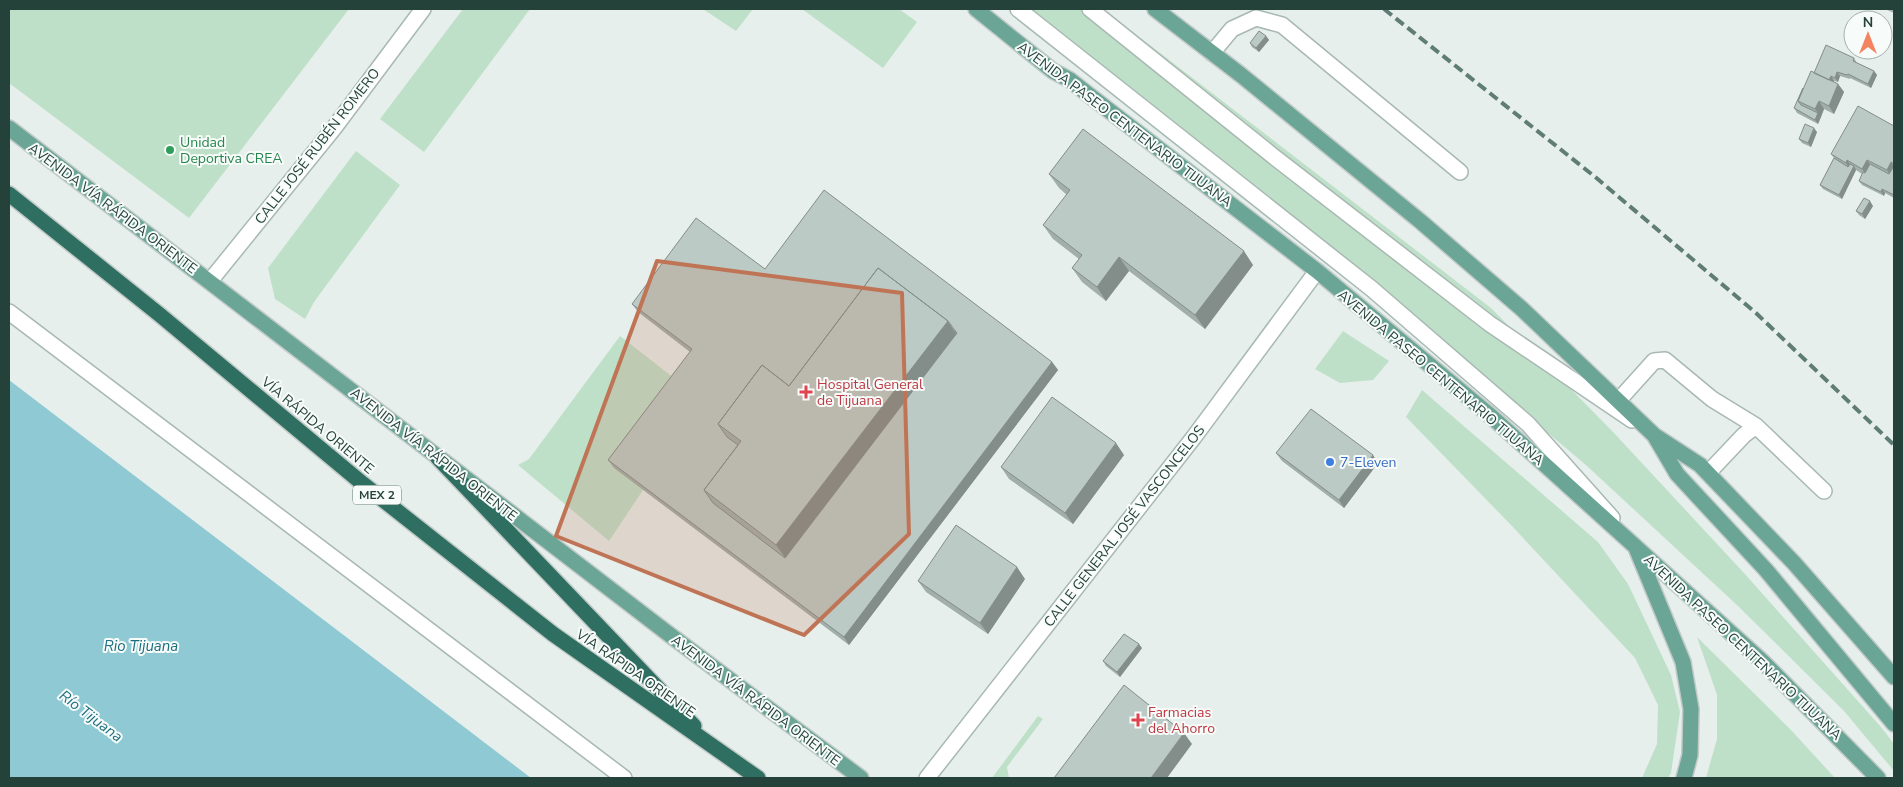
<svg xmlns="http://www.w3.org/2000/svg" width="1903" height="787" viewBox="0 0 1903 787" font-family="'Nunito Sans',sans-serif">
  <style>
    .green { fill: #bfe0c8 }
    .water { fill: #8ec9d4 }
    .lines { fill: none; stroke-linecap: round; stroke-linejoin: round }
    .minor-casing { stroke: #a8b8b2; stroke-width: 18 }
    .major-casing { stroke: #c2cac8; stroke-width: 18 }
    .highway-casing { stroke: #c2cac8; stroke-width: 18 }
    .minor { stroke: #fff; stroke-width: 15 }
    .major { stroke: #6aa596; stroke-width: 15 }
    .highway { stroke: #2f6f62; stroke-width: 15 }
    .rail { stroke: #5f7d75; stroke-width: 4; stroke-dasharray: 10 5; stroke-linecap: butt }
    .wall { fill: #a1aea9 }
    .shaded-wall { fill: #838d89 }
    .building { fill: #bbcac4; stroke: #838d89; fill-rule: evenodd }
    .marked { fill: #c07456; fill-opacity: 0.2; stroke: #c07456; stroke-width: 4; stroke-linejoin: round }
    .leisure-dot { fill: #2e9e5b; stroke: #f7fbf9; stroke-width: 2 }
    .health-dot { fill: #e0444e; stroke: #f7fbf9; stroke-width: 2 }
    .shop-dot { fill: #3f7fe0; stroke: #f7fbf9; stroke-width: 2 }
    .labels { text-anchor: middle; stroke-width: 4; stroke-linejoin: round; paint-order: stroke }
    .shield { fill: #f7fbf9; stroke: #637a73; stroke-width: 1 }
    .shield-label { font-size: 12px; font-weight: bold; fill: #24423a }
    .street-label { font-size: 14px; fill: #24423a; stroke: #f7fbf9 }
    .leisure-label { font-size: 14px; fill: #27864d; stroke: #f7fbf9; text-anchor: start }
    .health-label { font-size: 14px; fill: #be3a42; stroke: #f7fbf9; text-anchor: start }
    .shop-label { font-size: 14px; fill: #366cbe; stroke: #f7fbf9; text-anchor: start }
    .water-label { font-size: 15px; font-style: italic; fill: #1c6f80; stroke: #f7fbf9 }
  </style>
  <rect width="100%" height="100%" fill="#e6efeb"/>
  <!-- green -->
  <path class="green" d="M9,9H349L189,218L9,83Z
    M463,9H530L424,152L380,119Z
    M703,9H753L736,31Z
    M802,9H899L917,22L883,68Z
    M1031,9H1103L1491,308L1614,433L1744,573L1881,727L1894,744V771L1844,711L1738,606L1587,466L1399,306Z
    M356,151L400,185L314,302L305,319L275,299L268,268Z
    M1343,331L1389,361L1373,380L1340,383L1315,369Z
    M620,336L679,382L643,490L609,541L518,465L529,459Z
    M1422,390L1598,542L1628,584L1671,675L1680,712L1671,773L1668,778H1642L1657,744L1658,705L1635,658L1511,525L1406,417Z
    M1697,637L1791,730L1835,778H1706L1717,739V695Z
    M1038,716L1043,719L1007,767L1009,778H992Z"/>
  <!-- water -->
  <path class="water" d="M9,380L531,778H9Z"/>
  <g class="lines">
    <defs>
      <path id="minor" d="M1018,9L1372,289L1528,424L1612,518
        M1090,9L1273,156L1490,324L1632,420
        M1212,53L1232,29L1256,18L1282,25L1460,172
        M210,281L334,128L423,9
        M9,312L624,778
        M1618,401L1654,361L1665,360L1712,399L1756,426
        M1708,473L1744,435L1756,426L1824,491
        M927,778L1194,437L1317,271"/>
      <path id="major" d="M976,9L1053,71L1070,80L1089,95L1317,271L1492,417L1763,662L1878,778
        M1155,9L1241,75L1420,221L1522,309L1654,435L1677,474L1766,570L1894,724
        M9,128L670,635L861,778
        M1657,437L1700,465L1794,563L1894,677
        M1636,548L1683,662L1691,709L1690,755L1684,778"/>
      <path id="highway" d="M9,194L160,315L363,484L553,634L758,778
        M438,458L694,726"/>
    </defs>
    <!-- minor casing -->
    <use href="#minor" class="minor-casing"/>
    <!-- major casing -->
    <use href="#major" class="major-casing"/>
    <!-- highway casing -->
    <use href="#highway" class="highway-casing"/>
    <!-- minor -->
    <use href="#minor" class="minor"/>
    <!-- major -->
    <use href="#major" class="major"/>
    <!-- highway -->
    <use href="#highway" class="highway"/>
    <!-- rail -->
    <path class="rail" d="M1384,9L1594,176L1756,313L1894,445"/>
  </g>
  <!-- wall -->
  <path class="wall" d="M1885,9H1894V13Z
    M1266,36L1269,40L1259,52L1252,47L1250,43Z
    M1854,58L1857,63L1874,71L1877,75L1871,88L1850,78V79L1840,76L1838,82L1834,81L1833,82L1838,84L1844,92L1834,114L1824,109L1818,124L1797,113L1794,108L1814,73Z
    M1894,126V198L1885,193L1884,196L1862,185L1859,181L1862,174L1856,170L1842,199L1823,189L1820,185L1834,158L1831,154Z
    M1817,132L1811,147L1802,143L1799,139Z
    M1049,174L1253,265L1205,329L1129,271L1106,301L1082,282L1072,268L1079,259L1053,239L1043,225L1067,195L1059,188Z
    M1873,206L1865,219L1859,215L1856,211Z
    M765,269L1052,362L1058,370L849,645L614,468L608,460L690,352L638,312L632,304Z
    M1276,453L1378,463L1344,508L1282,461Z
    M1124,455L1073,524L1009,479L1001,467Z
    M1025,579L988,634L926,592L918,581Z
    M1142,648L1120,677L1106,666L1103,661Z"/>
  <!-- shaded-wall -->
  <path class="shaded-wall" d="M1266,36L1269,40L1259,52L1256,48Z
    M1874,71L1877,75L1871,88L1868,84Z
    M1837,72L1840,76L1838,82L1835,78Z
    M1831,76L1834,81L1831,85L1828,81Z
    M1838,84L1844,92L1834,114L1829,106Z
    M1819,101L1824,109L1821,117L1815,109Z
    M1818,113L1821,117L1818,124L1815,120Z
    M1814,128L1817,132L1811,147L1808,143Z
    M1847,160L1853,168L1854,166L1856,170L1842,199L1839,195L1851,171L1846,163Z
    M1867,160L1873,168L1868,177L1862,169Z
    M1891,162L1894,167L1892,178L1887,170Z
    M1882,189L1885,193L1884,196L1881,192Z
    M1870,201L1873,206L1865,219L1862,214Z
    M1244,251L1253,265L1205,329L1195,315Z
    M1119,257L1129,271L1106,301L1097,287Z
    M948,321L962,342L791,566L776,545Z
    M1052,362L1058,370L849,645L844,637Z
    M1116,443L1124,455L1073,524L1065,513Z
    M1373,455L1378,463L1344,508L1339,500Z
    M1017,567L1025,579L988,634L980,623Z
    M1139,644L1142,648L1120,677L1117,672Z
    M1184,733L1192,744L1167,778H1151Z"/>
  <!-- building -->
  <path class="building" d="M1259,31L1266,36L1256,48L1250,43Z
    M1826,45L1854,58L1853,61L1874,71L1868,84L1848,74L1847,75L1837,72L1835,78L1831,76L1829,80L1814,73Z
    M1811,71L1838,84L1829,106L1819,101L1815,109L1798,101Z
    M1803,88L1798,101L1801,105L1818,113L1815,120L1794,108Z
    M1858,106L1894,126V164L1891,162L1887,170L1867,160L1862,169L1847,160L1846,163L1831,154Z
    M1805,124L1814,128L1808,143L1799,139Z
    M1083,129L1244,251L1195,315L1119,257L1097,287L1072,268L1082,255L1043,225L1070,190L1049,174Z
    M1834,158L1848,167L1850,164L1854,166L1839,195L1820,185Z
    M1870,164L1889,174L1894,166V195L1882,189L1881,192L1859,181L1863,172L1865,173Z
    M824,190L1052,362L844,637L608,460L692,349L632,304L696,218L765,269ZM878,268L948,321L957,333L785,558L713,503L704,490L738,445L727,437L718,424L762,365L789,386Z
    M1864,198L1870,201L1862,214L1856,211Z
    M878,268L948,321L776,545L704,490L741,441L718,424L762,365L789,386Z
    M1052,397L1116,443L1065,513L1001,467Z
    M1311,409L1373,455L1339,500L1276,453Z
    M956,525L1017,567L980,623L918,581Z
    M1124,634L1139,644L1117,672L1103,661Z
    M1124,685L1184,733L1151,778H1054Z"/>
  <!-- marked area -->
  <path class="marked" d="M657,261L902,293L909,534L804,635L556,536Z"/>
  <!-- markers -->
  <circle class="leisure-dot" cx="170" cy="150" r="5"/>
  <g class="health-dot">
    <path d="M803.5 384.5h5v5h5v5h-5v5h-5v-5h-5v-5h5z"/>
    <path d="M1135.5 712.5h5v5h5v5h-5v5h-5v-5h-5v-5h5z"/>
  </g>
  <circle class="shop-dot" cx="1330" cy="462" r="5"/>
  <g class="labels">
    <!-- shield labels -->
    <rect class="shield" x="353" y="485.5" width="48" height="19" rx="4"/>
    <g class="shield-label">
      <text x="377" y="499">MEX 2</text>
    </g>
    <!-- street labels -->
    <g class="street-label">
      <text transform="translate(1125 124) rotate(37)" y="5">AVENIDA PASEO CENTENARIO TIJUANA</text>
      <text transform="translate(317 146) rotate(-52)" y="5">CALLE JOSÉ RUBÉN ROMERO</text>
      <text transform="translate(113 208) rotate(37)" y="5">AVENIDA VÍA RÁPIDA ORIENTE</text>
      <text transform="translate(1441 377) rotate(40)" y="5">AVENIDA PASEO CENTENARIO TIJUANA</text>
      <text transform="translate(318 425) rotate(40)" y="5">VÍA RÁPIDA ORIENTE</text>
      <text transform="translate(434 454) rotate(38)" y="5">AVENIDA VÍA RÁPIDA ORIENTE</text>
      <text transform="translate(1124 526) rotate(-52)" y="5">CALLE GENERAL JOSÉ VASCONCELOS</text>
      <text transform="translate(1743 647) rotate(43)" y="5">AVENIDA PASEO CENTENARIO TIJUANA</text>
      <text transform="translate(636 673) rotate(35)" y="5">VÍA RÁPIDA ORIENTE</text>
      <text transform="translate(756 700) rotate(37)" y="5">AVENIDA VÍA RÁPIDA ORIENTE</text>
    </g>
    <!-- leisure labels -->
    <g class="leisure-label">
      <text x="180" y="147">Unidad<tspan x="180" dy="16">Deportiva CREA</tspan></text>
    </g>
    <!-- health labels -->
    <g class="health-label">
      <text x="817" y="389">Hospital General<tspan x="817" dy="16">de Tijuana</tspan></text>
      <text x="1148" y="717">Farmacias<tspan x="1148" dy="16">del Ahorro</tspan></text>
    </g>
    <!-- shop labels -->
    <g class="shop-label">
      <text x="1340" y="467">7-Eleven</text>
    </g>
    <!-- water labels -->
    <g class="water-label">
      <text x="141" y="651">Rio Tijuana</text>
      <text transform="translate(91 716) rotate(37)" y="5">Río Tijuana</text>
    </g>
  </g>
  <!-- border -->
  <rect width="1903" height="787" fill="none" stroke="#24423a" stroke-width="20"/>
  <!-- north arrow -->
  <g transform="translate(1868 35)"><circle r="24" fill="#f7fbf9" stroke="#a3b1ad"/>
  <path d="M0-4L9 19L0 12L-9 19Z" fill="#f4845f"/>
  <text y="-8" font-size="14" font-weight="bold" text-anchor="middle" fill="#24423a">N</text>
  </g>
</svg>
